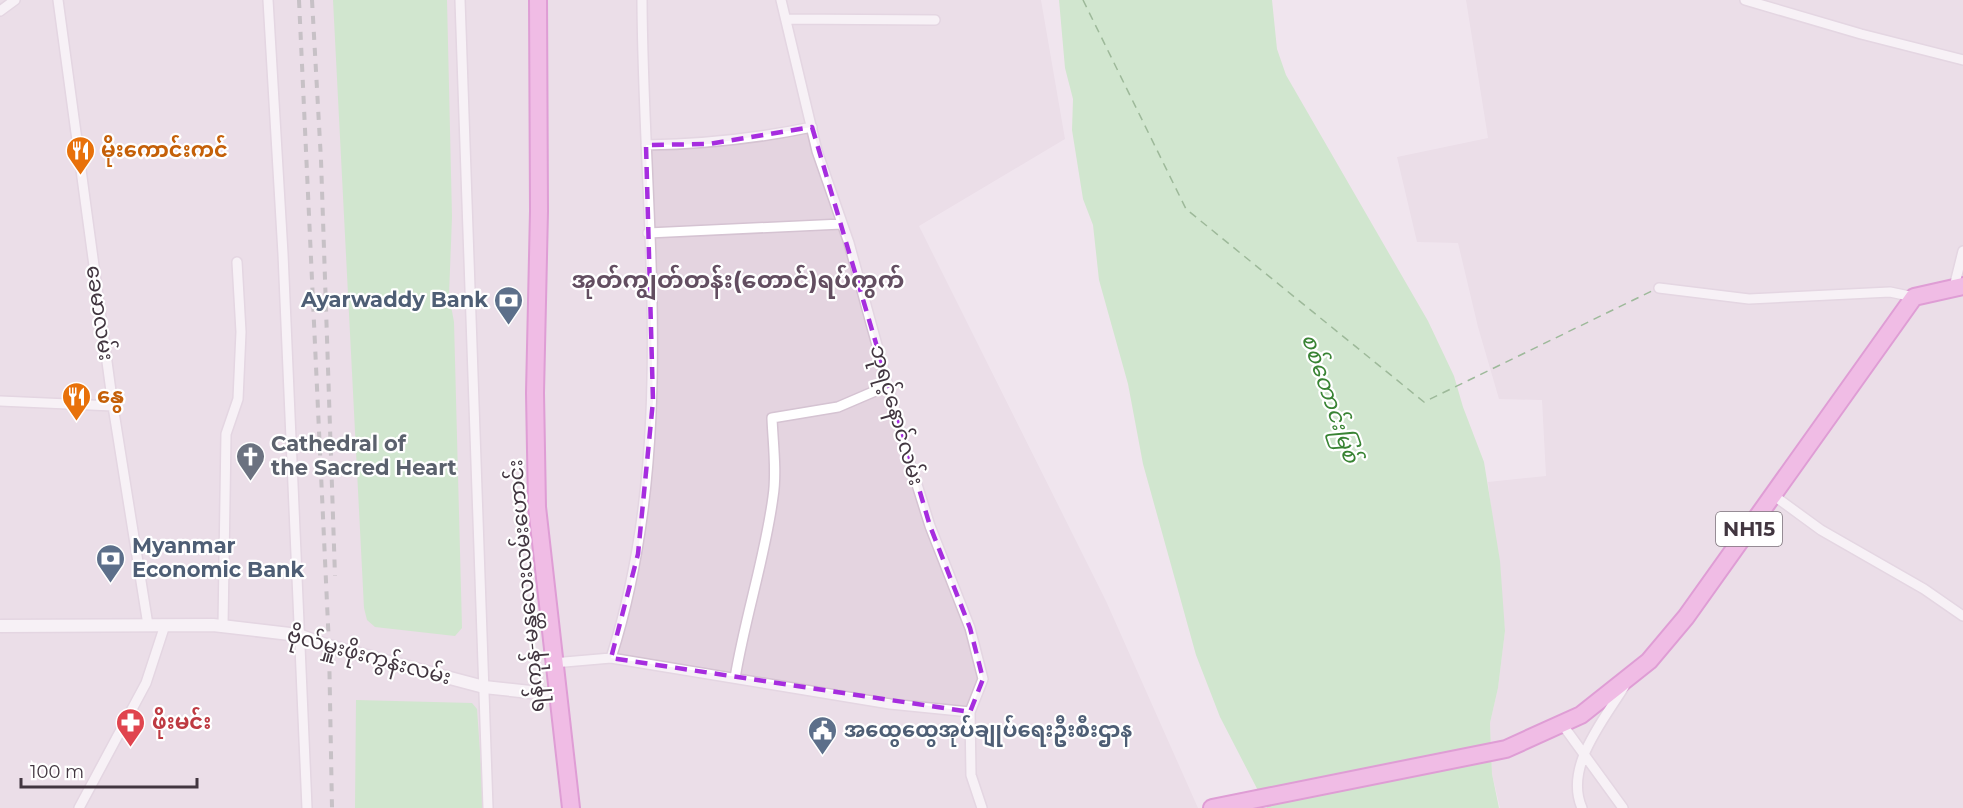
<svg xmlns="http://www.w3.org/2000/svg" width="1963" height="808" viewBox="0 0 1963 808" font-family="Montserrat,'Noto Sans Myanmar',sans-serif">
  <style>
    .residential { fill: #e4d4e0 }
    .water { fill: #ace6a8 }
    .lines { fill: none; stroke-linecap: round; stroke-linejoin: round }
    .ferry { stroke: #388333; stroke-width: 1.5; stroke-dasharray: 8 6; stroke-linecap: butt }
    .minor-casing { stroke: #d5c3d2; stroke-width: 12 }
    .tertiary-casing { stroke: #d5c3d2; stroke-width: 15 }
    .trunk-casing { stroke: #c946b5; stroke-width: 20 }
    .minor { stroke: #fff; stroke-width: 9 }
    .tertiary { stroke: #fff; stroke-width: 12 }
    .trunk { stroke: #ef89d9; stroke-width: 16 }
    .rail { stroke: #949494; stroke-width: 4; stroke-dasharray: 8 8; stroke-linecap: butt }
    .marked { fill: none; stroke: #a62ddf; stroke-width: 4.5; stroke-dasharray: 12 8; stroke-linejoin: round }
    .labels { text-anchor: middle; stroke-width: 4.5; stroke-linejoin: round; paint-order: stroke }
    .shield { fill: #fff; stroke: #7b7279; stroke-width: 1.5 }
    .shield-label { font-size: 20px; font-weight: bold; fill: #423640 }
    .food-label { font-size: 21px; font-weight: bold; fill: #c56008; stroke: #fff; text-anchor: start }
    .service-label { font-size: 21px; font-weight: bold; fill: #4e5e75; stroke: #fff; text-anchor: start }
    .street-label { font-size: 21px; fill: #423640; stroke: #fff }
    .worship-label { font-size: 21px; font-weight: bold; fill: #5b616d; stroke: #fff; text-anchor: start }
    .health-label { font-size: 21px; font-weight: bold; fill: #be3a42; stroke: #fff; text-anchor: start }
    .water-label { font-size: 22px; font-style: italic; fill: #388333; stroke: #fff }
    .quarter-label { font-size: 24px; font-weight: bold; fill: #634e61; stroke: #fff }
  </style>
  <rect width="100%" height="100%" fill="#f0e5ee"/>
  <!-- residential -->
  <path class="residential" d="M0,0H1041L1065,139L919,226L1106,601L1198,808H0Z
    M1466,0H1963V808H1500L1492,774L1490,723L1498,688L1505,631L1488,482L1546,476L1542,400L1499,399L1478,327L1458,243L1417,242L1397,157L1488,138Z"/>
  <!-- water -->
  <path class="water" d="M333,0H447L452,217L449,295L454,322L462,628L455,636L375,627L367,620L364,608Z
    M1059,0H1272L1277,49L1286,75L1428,321L1454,376L1463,407L1484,462L1500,561L1505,631L1498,688L1490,723L1492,774L1499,808H1267L1220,717L1196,655L1143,464L1128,384L1099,280L1093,225L1083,199L1072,130L1073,99L1065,68Z
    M356,700L472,703L477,709L484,808H355Z"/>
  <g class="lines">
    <!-- ferry -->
    <path class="ferry" d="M1083,0L1186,209L1424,402L1656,289"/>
    <defs>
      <path id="minor" d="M58,0L113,406L148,625
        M268,0L283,254L307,808
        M460,0L488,808
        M781,0L817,151L849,243L903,440L930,526L970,628L983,679L970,712L971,775L982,808
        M1745,0L1861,34L1963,60
        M0,11L15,0
        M787,19L935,20
        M646,145C704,144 755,139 812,127
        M648,233L842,224
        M1954,287L1963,251
        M1659,288L1749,299L1890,292L1914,297
        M0,401L113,406
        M1773,495L1821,530L1924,589L1963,616
        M223,626L226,434L238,399L241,332L237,262
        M611,658C679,446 643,219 642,0
        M553,663L611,658L890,704L970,712
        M735,678C745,617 765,558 773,497C777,472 773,444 772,418L838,407L887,386
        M1562,724L1623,808
        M79,808L146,683L165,625
        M1582,808C1564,767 1603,721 1624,687"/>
      <path id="tertiary" d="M0,626L213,625L298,635L329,646L484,687L558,695"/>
      <path id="trunk" d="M538,0L539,211L535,393L537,507L571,808
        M1212,808L1506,749L1581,715L1649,661L1686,617L1914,297L1963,286"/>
    </defs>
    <!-- minor casing -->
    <use href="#minor" class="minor-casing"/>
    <!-- tertiary casing -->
    <use href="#tertiary" class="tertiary-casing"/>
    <!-- trunk casing -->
    <use href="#trunk" class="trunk-casing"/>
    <!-- minor -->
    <use href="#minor" class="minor"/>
    <!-- tertiary -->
    <use href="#tertiary" class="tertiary"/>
    <!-- trunk -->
    <use href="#trunk" class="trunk"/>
    <!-- rail -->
    <path class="rail" d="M299,0L329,646L332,808
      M312,0L321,160L335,576"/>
  </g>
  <!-- marked area -->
  <path d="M0 0H1963V808H0ZM812,127L930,526L970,628L983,679L970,712L611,658L638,554L653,401L646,145L709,144Z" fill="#f0e5ee" fill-opacity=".55" fill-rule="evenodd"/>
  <path class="marked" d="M812,127L930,526L970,628L983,679L970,712L611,658L638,554L653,401L646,145L709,144Z"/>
  <!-- icons -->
  <defs>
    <symbol id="restaurant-pin" viewBox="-11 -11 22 30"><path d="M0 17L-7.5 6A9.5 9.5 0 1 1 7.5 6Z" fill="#e8710a" stroke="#fff"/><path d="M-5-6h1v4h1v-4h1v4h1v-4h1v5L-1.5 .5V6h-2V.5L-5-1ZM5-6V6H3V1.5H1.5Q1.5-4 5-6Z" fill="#fff"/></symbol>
    <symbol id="bank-pin" viewBox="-11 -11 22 30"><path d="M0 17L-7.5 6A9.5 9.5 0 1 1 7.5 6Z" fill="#5c6f8a" stroke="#fff"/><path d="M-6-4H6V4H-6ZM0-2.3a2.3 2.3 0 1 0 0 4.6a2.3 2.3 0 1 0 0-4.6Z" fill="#fff"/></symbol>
    <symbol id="church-pin" viewBox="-11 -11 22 30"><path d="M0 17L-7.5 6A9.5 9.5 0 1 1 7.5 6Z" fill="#6b7280" stroke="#fff"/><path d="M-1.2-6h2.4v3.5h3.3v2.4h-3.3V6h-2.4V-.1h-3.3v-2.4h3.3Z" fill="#fff"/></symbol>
    <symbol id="pharmacy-pin" viewBox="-11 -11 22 30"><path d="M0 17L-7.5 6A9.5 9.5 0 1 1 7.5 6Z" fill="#e0444e" stroke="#fff"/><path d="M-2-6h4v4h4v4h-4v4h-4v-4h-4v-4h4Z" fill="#fff"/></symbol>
    <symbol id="civic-pin" viewBox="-11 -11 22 30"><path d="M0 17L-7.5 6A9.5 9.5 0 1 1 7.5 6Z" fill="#5c6f8a" stroke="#fff"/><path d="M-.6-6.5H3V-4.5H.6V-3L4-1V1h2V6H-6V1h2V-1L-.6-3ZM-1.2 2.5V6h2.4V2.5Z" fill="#fff"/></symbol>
  </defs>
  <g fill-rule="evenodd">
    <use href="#restaurant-pin" x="64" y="134" width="33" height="45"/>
    <use href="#bank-pin" x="492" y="284" width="33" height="45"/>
    <use href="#restaurant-pin" x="60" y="380" width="33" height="45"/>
    <use href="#church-pin" x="234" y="440" width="33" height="45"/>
    <use href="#bank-pin" x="94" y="542" width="33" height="45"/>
    <use href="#pharmacy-pin" x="114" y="706" width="33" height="45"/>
    <use href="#civic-pin" x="806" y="714" width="33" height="45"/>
  </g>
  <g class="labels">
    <!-- shield labels -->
    <rect class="shield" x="1716" y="512" width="66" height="34" rx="4.5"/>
    <g class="shield-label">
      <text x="1749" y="536">NH15</text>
    </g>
    <!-- food labels -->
    <g class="food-label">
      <text x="101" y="157">မိုးကောင်းကင်</text>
      <text x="97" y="403">နွေ</text>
    </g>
    <!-- service labels -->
    <g class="service-label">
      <text x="488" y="307" text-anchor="end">Ayarwaddy Bank</text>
      <text x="132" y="553">Myanmar<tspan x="132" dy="24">Economic Bank</tspan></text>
      <text x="844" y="737">အထွေထွေအုပ်ချုပ်ရေးဦးစီးဌာန</text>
    </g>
    <!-- street labels -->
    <g class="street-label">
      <text transform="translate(100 313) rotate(82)" y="7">ခေမာလမ်း</text>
      <text transform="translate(897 415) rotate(74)" y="7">ဘုရင့်နောင်လမ်း</text>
      <text transform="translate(526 586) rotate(-95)" y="7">ရန်ကုန်-မန္တလေးလမ်းဟောင်း</text>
      <text transform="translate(369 656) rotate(15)" y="7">ဗိုလ်မှူးဖိုးကွန်းလမ်း</text>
    </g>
    <!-- worship labels -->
    <g class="worship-label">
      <text x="271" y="451">Cathedral of<tspan x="271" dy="24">the Sacred Heart</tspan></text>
    </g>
    <!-- health labels -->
    <g class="health-label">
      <text x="152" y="729">ဖိုးမင်း</text>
    </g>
    <!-- water labels -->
    <g class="water-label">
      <text transform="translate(1331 398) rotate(71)" y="8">စစ်တောင်းမြစ်</text>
    </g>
    <!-- quarter labels -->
    <g class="quarter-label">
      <text x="738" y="288">အုတ်ကျွတ်တန်း(တောင်)ရပ်ကွက်</text>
    </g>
  </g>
  <!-- scale -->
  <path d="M21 778v9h176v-9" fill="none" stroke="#423640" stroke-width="3"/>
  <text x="30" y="778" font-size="18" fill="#423640" stroke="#ffffff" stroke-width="4.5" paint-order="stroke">100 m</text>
</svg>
